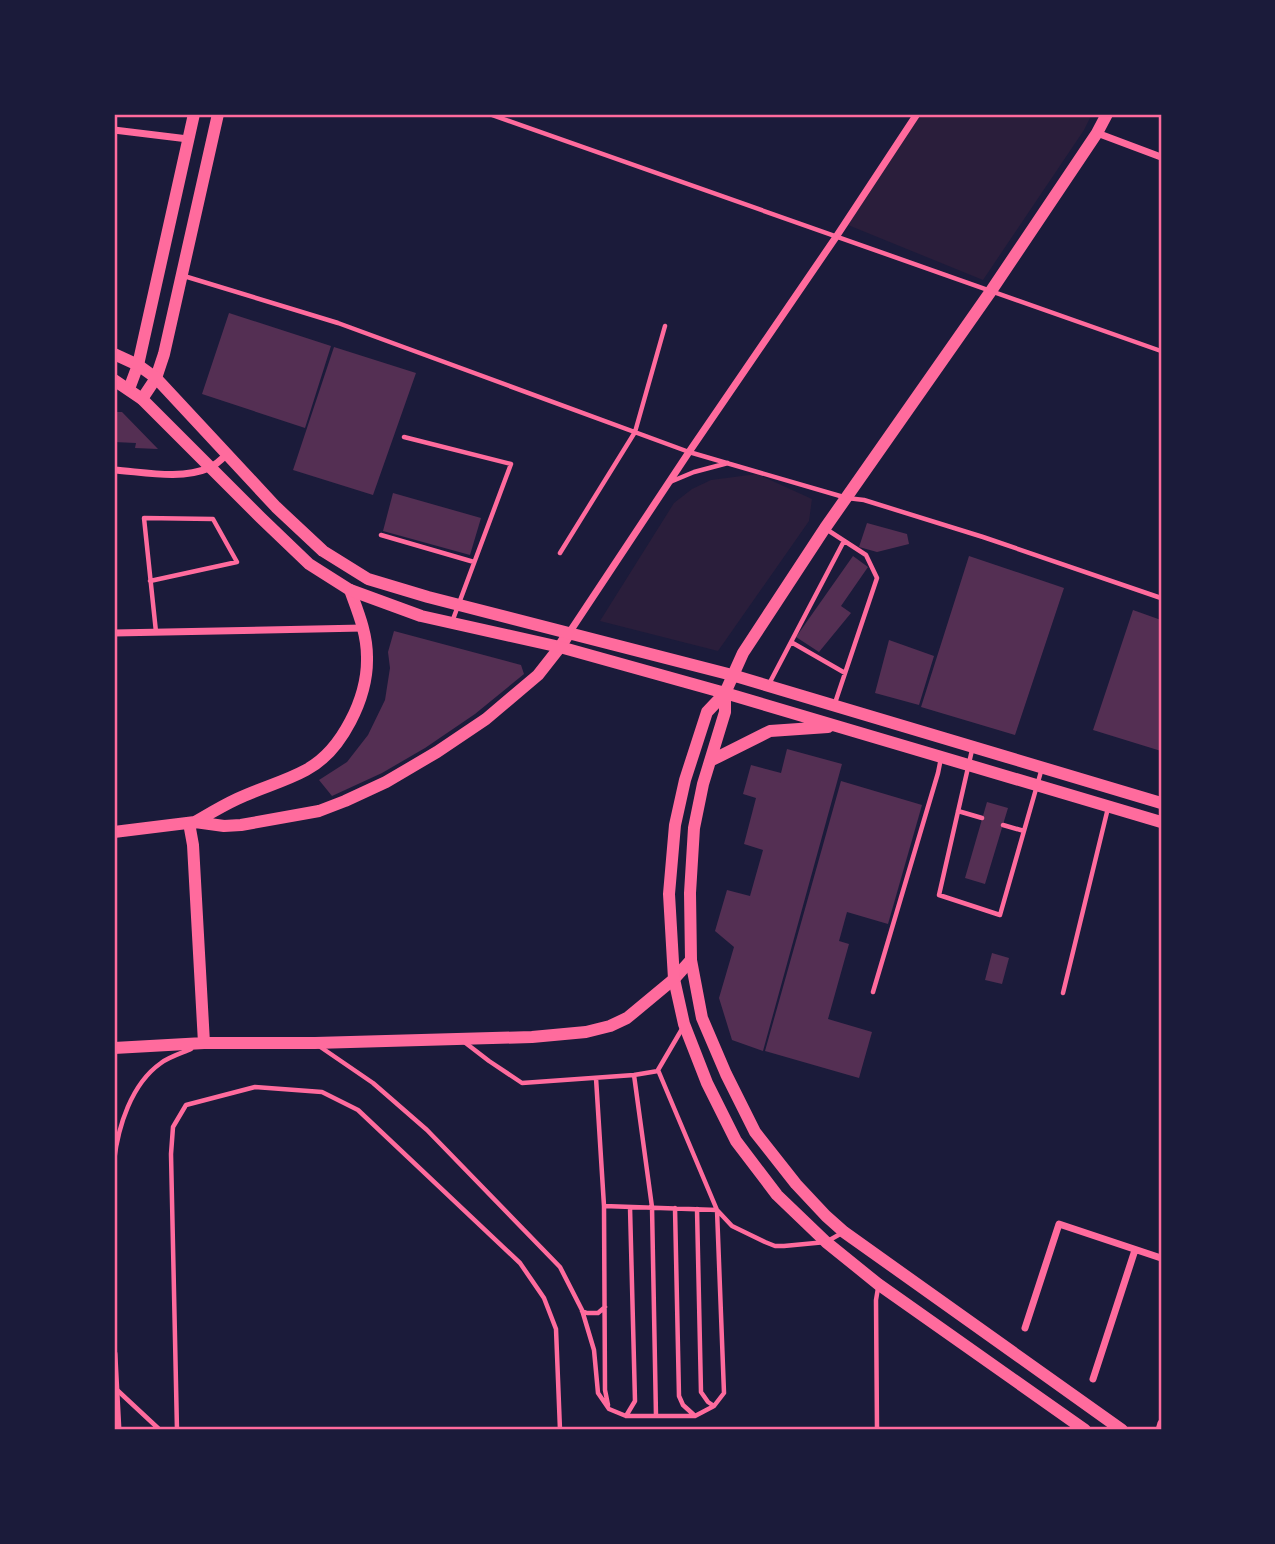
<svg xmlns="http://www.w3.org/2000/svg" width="1275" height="1544" viewBox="0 0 1275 1544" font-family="'Work Sans',sans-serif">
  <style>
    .green { fill: #2a1e3b }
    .building { fill: #542f53 }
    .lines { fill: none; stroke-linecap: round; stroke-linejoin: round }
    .service { stroke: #ff6b9d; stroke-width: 4.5 }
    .minor { stroke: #ff6b9d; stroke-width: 7 }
    .secondary { stroke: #ff6b9d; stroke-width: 12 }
    .primary { stroke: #ff6b9d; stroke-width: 12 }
    .neatline { fill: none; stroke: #ff6b9d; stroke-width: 2.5 }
  </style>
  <rect width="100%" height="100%" fill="#1b1b3a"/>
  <!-- green -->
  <path class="green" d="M920,114H1092L1084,130L983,280L848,225Z
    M757,474L812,499L809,521L718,651L600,621L674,503L692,489L711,480Z"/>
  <!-- building -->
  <path class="building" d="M229,313L331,346L305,428L202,394Z
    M334,347L416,373L373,495L293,470Z
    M114,412H122L158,449L135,448L136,443L114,442Z
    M393,493L481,518L470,555L383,531Z
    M867,523L907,534L909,544L877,552L859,547Z
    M853,556L868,567L841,606L851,613L819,652L796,637Z
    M969,556L1064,588L1015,735L921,707Z
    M1133,610L1161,620V751L1093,730Z
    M394,631L521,665L524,674L475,714L425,748L382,773L332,796L319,780L347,762L368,735L385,700L390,668L388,652Z
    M889,640L934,656L919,705L875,693Z
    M787,749L842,764L763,1051L732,1040L719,998L734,947L715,931L727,890L750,896L763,850L744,844L756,798L743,794L751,765L781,773Z
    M841,781L922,805L888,924L847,912L839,941L849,944L828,1019L872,1032L859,1078L765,1051Z
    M987,802L1008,808L985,884L965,878Z
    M992,953L1009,958L1002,984L985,980Z"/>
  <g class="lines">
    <!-- service -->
    <path class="service" d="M489,114L1161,351
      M184,276L338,323L689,452L847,498L864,500L983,537L1161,598
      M404,437L511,464L452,622
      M670,482L694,472L728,463
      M826,529L866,555L877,578L835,703
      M381,535L474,562
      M560,553L635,432L665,326
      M150,581L237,562L213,519L144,518L156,632
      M791,642L845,673
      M769,684L844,541
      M972,750L939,895L1000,915L1042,768
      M958,811L982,818
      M1003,825L1024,831
      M873,992L938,773L941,758
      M1063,993L1108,808
      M463,1041L489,1061L522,1083L634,1075L658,1071
      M319,1046L373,1083L427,1130L560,1267L582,1310L594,1350L598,1393L609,1409L626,1416H695L714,1406L724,1393L717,1210L658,1070L682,1029
      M634,1075L652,1207L656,1416
      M596,1078L604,1206L605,1390L608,1405
      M114,1161C118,1127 131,1084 161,1063C169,1057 182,1053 191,1049
      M604,1206L717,1210L732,1226L765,1242L775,1246H784L826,1242L842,1233
      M675,1208L679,1396L683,1405L694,1415
      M697,1209L701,1392L708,1402L714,1406
      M582,1311L587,1313H598L605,1307
      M116,1389L160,1430
      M626,1416L635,1401L630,1207
      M177,1430L171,1154L173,1127L186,1105L255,1087L322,1092L358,1110L520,1263L544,1298L556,1329L560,1430
      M877,1430L876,1300L878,1288"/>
    <!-- minor -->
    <path class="minor" d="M114,130L188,139
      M1097,133L1161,157
      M114,470C144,472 181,480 209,468C216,465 222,459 227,454
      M114,633L363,628
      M569,633L689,452L836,237L917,114
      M1025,1328L1059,1224L1161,1258
      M114,1354L118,1430
      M1093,1379L1135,1250
      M1159,1430L1161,1423"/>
    <!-- secondary -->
    <path class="secondary" d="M129,389L138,365L194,114
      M142,399L156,378L164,354L218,114
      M195,822C209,814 222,806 237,799C260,788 284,782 306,770C342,751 368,697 367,657C367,633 358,612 350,590
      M189,823L193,845L204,1043
      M114,832L195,822L224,826L241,825L319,811L345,801L386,782L437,752L486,719L538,675L560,647L569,633
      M114,1048L204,1043H315L532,1037L586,1032L610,1026L627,1018L674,979L691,960"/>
    <!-- primary -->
    <path class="primary" d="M114,354L138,365L156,378L276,507L323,551L368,579L428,597L732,675L1161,803
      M114,380L142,399L261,518L309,564L350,590L421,616L560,647L725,693L1161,822
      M725,693V712L703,784L694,828L690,893L691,960L702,1018L726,1074L755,1132L796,1184L826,1216L844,1232L1122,1430
      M710,761L770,731L828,727
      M1085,1430L878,1284L826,1242L777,1195L736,1141L707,1083L684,1024L674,979L669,894L675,825L685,780L707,712L725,693L743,653L825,528L991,291L1097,133L1107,114"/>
  </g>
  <!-- border -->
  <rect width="1275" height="1544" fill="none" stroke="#1b1b3a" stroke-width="231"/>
  <rect x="116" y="116" width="1044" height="1312" class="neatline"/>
</svg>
